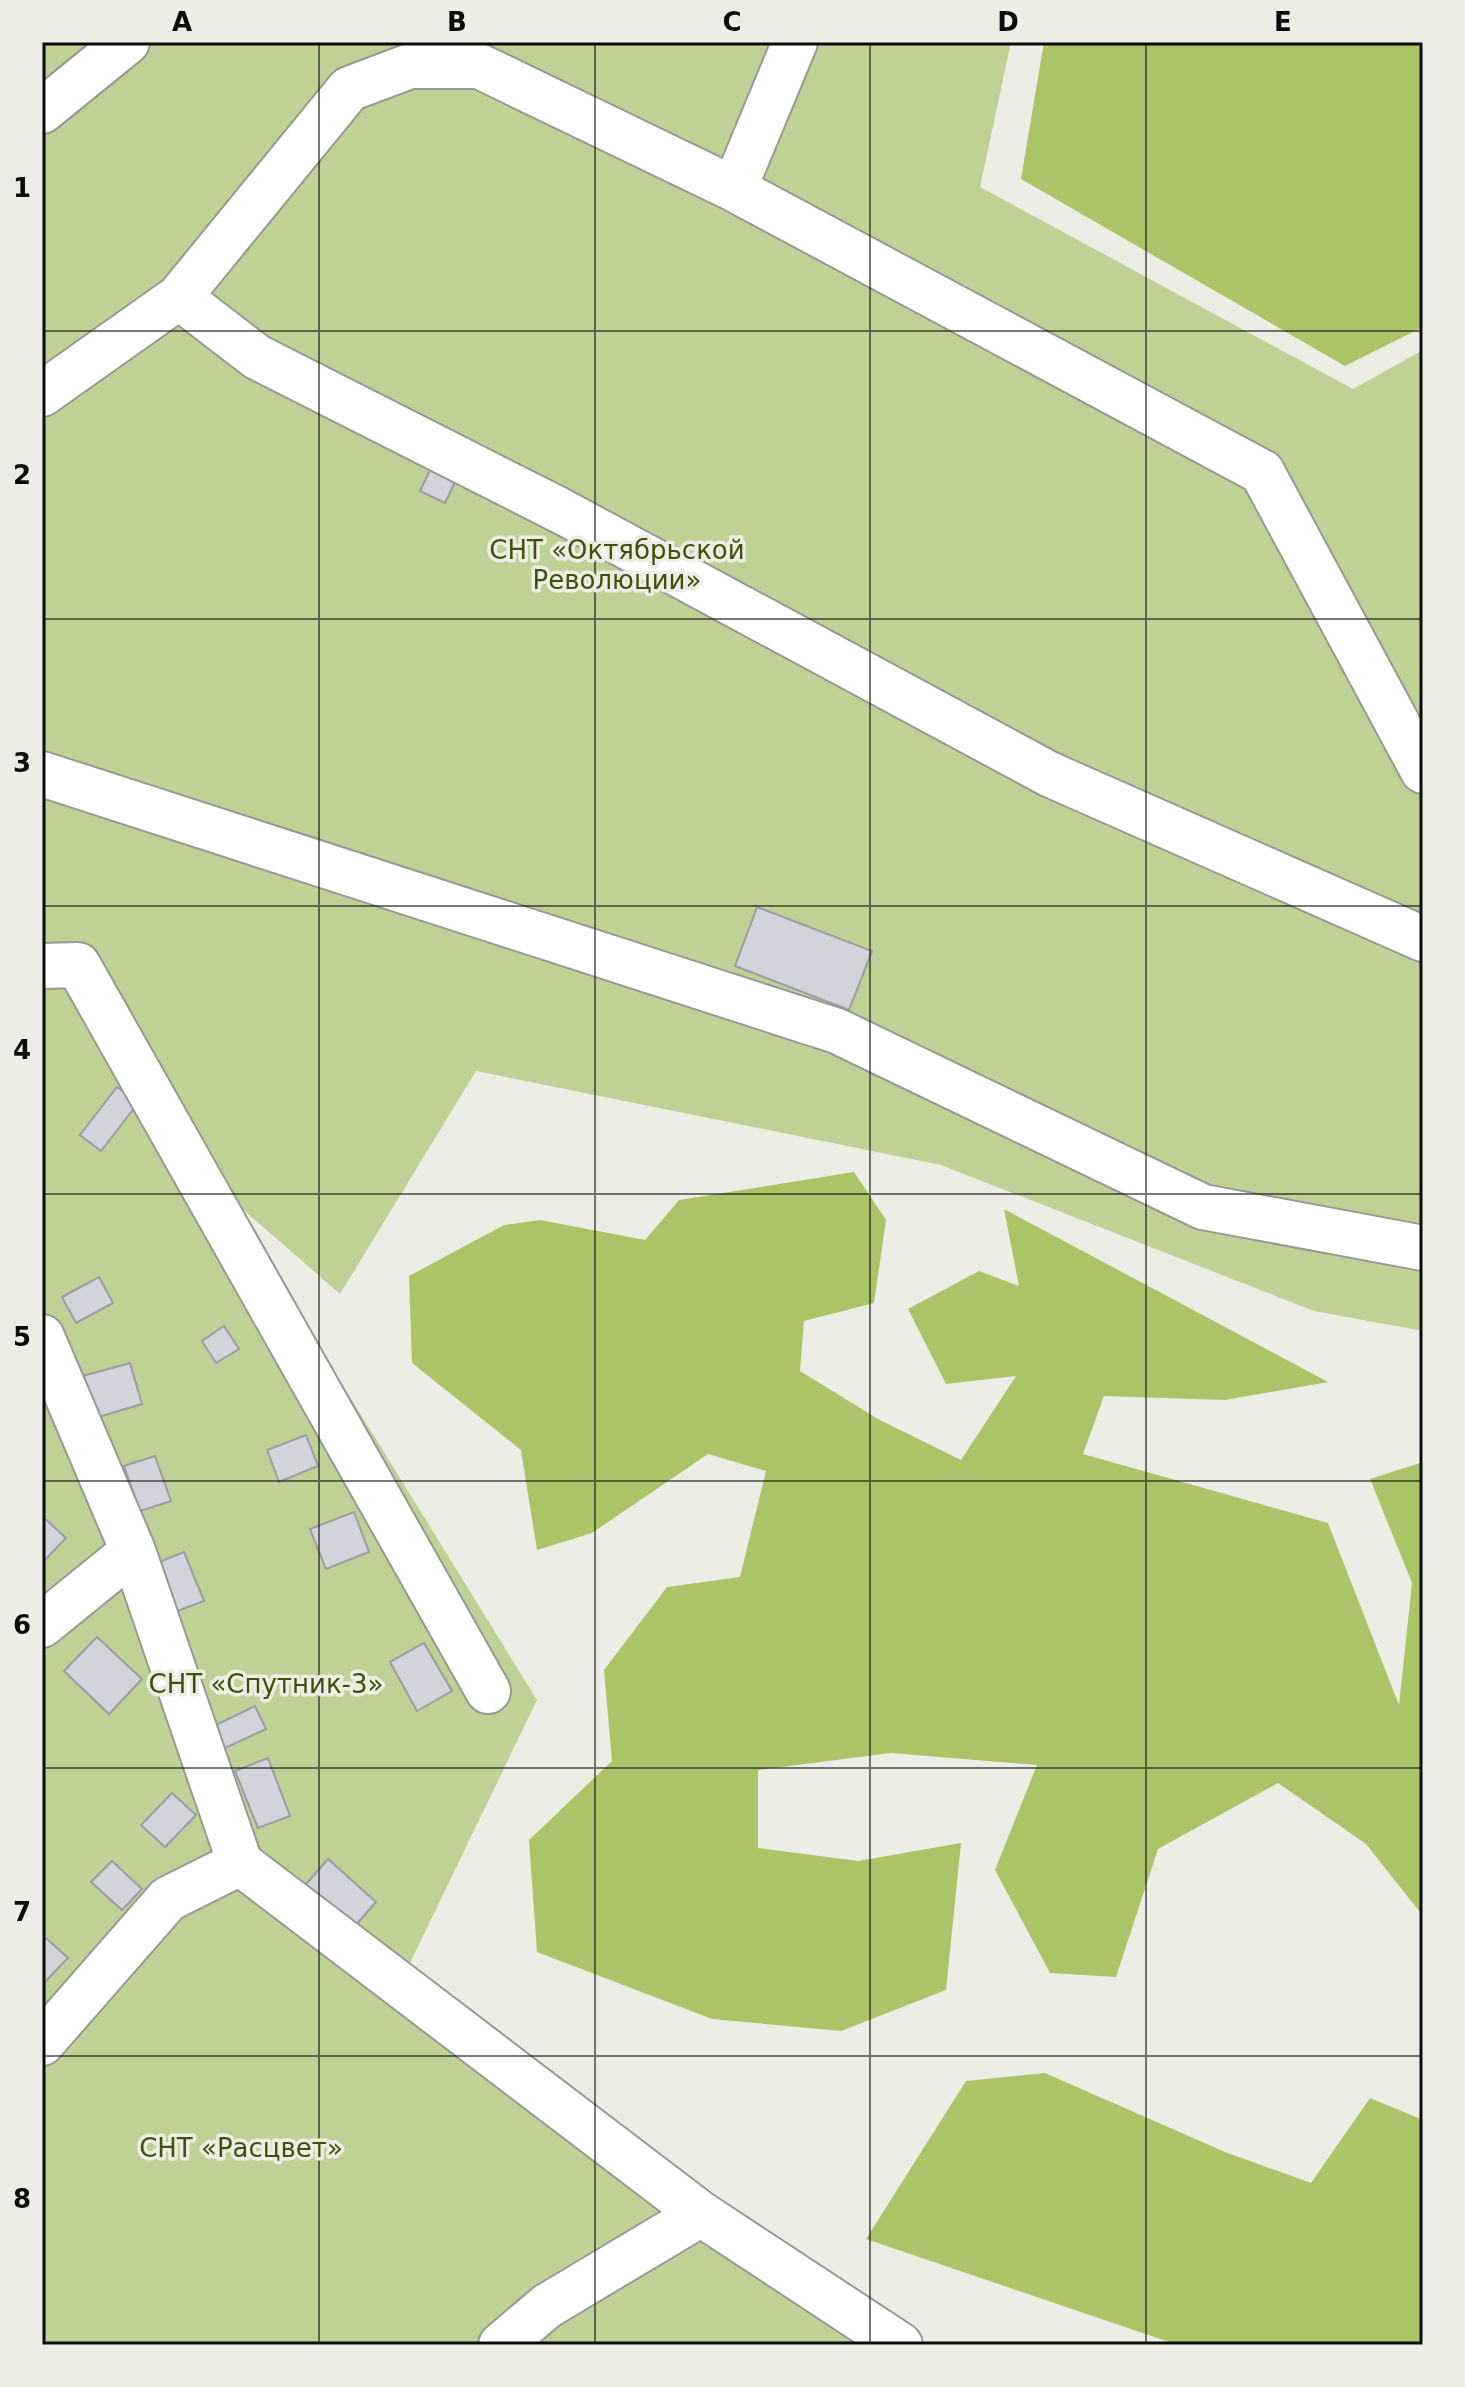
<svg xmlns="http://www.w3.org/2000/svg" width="1465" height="2387" viewBox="0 0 1465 2387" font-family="'DejaVu Sans',sans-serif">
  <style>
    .green { fill: #bfd195 }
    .forest { fill: #abc468 }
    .building { fill: #d3d3dc; stroke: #9c9ca4; stroke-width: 2 }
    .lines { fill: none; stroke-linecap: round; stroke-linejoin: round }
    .minor-casing { stroke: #979a92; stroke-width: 48 }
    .minor { stroke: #fff; stroke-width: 44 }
    .grid { fill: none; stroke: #0b0c0a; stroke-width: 2; stroke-opacity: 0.55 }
    .labels { text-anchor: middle; stroke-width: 7; stroke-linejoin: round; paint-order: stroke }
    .park-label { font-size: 26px; fill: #41500b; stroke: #eceee6 }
    .neatline { fill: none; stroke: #0b0c0a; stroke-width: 3 }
    .grid-label { font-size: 26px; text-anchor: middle; font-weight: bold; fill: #0b0c0a }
  </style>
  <rect width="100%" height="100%" fill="#eceee6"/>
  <!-- green -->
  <path class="green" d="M42,42H1011L980,187L1353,389L1423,350V1331L1314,1311L941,1165L476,1071L340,1294L224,1193L537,1700L411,1961L381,1999L872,2345H42Z"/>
  <!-- forest -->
  <path class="forest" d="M1044,42H1423V327L1345,366L1021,179Z
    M854,1172L886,1220L874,1303L804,1321L800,1371L878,1419L961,1460L1016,1376L946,1384L908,1309L979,1271L1019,1286L1004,1209L1328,1382L1225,1400L1104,1396L1083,1454L1328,1523L1399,1705L1412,1583L1370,1479L1423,1462V1916L1366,1844L1278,1783L1158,1849L1116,1977L1050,1973L995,1870L1037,1765L891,1753L758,1770V1848L858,1861L961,1843L946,1990L841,2031L712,2019L537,1952L529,1840L612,1761L604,1670L667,1587L740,1577L766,1471L708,1454L592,1533L537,1550L521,1450L412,1363L409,1276L504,1225L540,1220L645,1240L679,1200Z
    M1045,2073L1225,2152L1311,2183L1370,2098L1423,2120V2345H1178L866,2239L966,2081Z"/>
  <!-- building -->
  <path class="building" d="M431,468L456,480L445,503L420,491Z
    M757,907L872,951L849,1010L735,966Z
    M117,1087L138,1103L101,1151L80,1135Z
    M99,1277L113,1303L76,1323L62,1297Z
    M224,1326L239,1349L216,1363L202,1341Z
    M130,1363L142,1404L95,1418L83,1376Z
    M306,1435L318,1466L279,1482L267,1450Z
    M155,1456L171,1501L140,1511L124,1466Z
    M354,1512L369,1552L326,1569L310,1529Z
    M42,1516L66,1538L42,1563Z
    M184,1552L204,1601L172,1613L152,1565Z
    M97,1637L142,1679L109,1714L64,1671Z
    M424,1643L452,1691L417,1711L390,1662Z
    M255,1706L266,1729L225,1748L214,1726Z
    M268,1758L290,1816L258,1828L235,1771Z
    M172,1793L196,1815L165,1847L141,1825Z
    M328,1859L376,1902L348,1934L300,1891Z
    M112,1861L142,1889L122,1910L91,1882Z
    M46,1938L68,1958L42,1985V1942Z"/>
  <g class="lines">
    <defs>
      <path id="minor" d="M42,111L127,42
        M734,189L795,42
        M179,297L257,357L561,511L1049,774L1423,939
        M42,394L179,297L349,89L410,66H479L734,189L1262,472L1423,771
        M42,774L837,1031L1203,1207L1423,1248
        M42,966L78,965L488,1691
        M42,1337L133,1551L240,1863L701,2214L900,2345
        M42,1625L133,1551
        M42,2043L168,1899L240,1863
        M501,2345L547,2306L701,2214"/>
    </defs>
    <!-- minor casing -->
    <use href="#minor" class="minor-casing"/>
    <!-- minor -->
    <use href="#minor" class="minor"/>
  </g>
  <!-- grid -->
  <path class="grid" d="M319,42V2345M595,42V2345M870,42V2345M1146,42V2345M42,331H1423M42,619H1423M42,906H1423M42,1194H1423M42,1481H1423M42,1768H1423M42,2056H1423"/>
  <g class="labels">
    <!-- park labels -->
    <g class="park-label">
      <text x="617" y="559">СНТ «Октябрьской<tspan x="617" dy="30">Революции»</tspan></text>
      <text x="266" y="1693">СНТ «Спутник-3»</text>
      <text x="241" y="2157">СНТ «Расцвет»</text>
    </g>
  </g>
  <!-- border -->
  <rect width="1465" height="2387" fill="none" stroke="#eceee6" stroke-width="88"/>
  <rect x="44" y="44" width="1377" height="2299" class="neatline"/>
  <g class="grid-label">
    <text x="182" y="31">A</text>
    <text x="457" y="31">B</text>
    <text x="732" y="31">C</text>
    <text x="1008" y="31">D</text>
    <text x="1283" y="31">E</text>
    <text x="22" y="197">1</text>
    <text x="22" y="484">2</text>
    <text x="22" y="772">3</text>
    <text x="22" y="1059">4</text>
    <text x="22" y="1346">5</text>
    <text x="22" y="1634">6</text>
    <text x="22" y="1921">7</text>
    <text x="22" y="2208">8</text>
  </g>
</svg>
